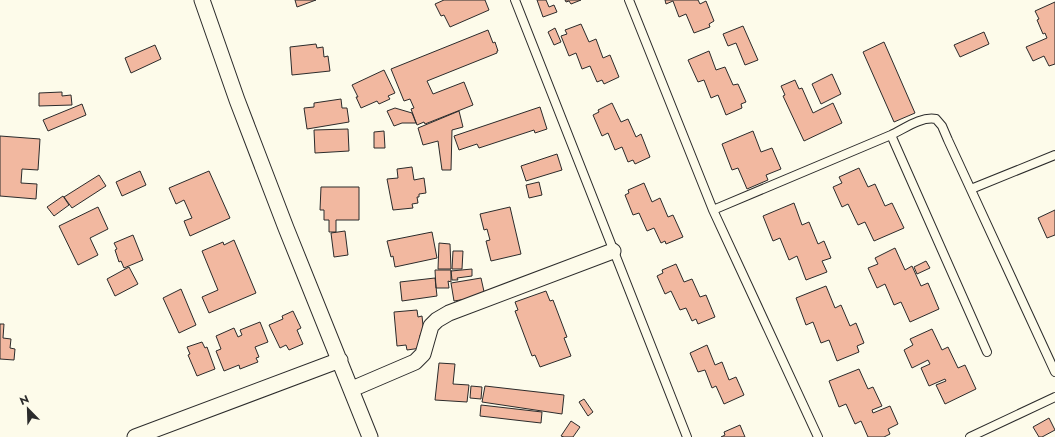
<svg xmlns="http://www.w3.org/2000/svg" width="1055" height="437" viewBox="0 0 1055 437" font-family="Jost,sans-serif">
  <style>
    .building { fill: #f2b8a0; stroke: #2b2b2b }
    .lines { fill: none; stroke-linecap: round; stroke-linejoin: round }
    .service-casing { stroke: #2b2b2b; stroke-width: 10 }
    .minor-casing { stroke: #2b2b2b; stroke-width: 17 }
    .service { stroke: #fdfbea; stroke-width: 8 }
    .minor { stroke: #fdfbea; stroke-width: 15 }
  </style>
  <rect width="100%" height="100%" fill="#fdfbea"/>
  <!-- building -->
  <path class="building" d="M295,0H316L297,7Z
    M444,0H485L489,10L450,27L444,15L441,16L435,4Z
    M537,0H546L549,7L554,5L557,12L543,17Z
    M565,0H581L571,4L569,1L566,2Z
    M665,0H698L700,4L706,1L714,21L709,24L710,27L694,33L686,14L679,17L673,1L666,4Z
    M1055,2V64L1049,66L1044,56L1033,61L1026,47L1047,38L1045,33L1043,34L1037,20L1039,19L1035,11Z
    M581,24L589,42L596,39L603,58L610,55L619,77L604,84L602,80L597,82L590,66L582,69L576,53L569,56L561,36L567,34L565,30Z
    M743,26L758,60L745,65L736,43L728,46L723,34Z
    M555,28L561,42L554,45L548,32Z
    M488,30L493,43L495,42L498,51H497V53L427,81L433,94L464,82L473,105L425,124L424,122L417,125L411,109L414,108L410,99L404,101L391,69Z
    M984,32L989,44L960,57L954,45Z
    M884,42L915,113L894,122L863,52Z
    M316,44L317,48L323,47L324,57L328,56L330,71L292,75L290,47Z
    M155,45L161,59L131,73L125,58Z
    M709,51L716,70L725,67L733,85L738,84L746,102L741,104L742,108L726,115L718,95L711,98L704,80L698,82L688,60Z
    M384,70L395,93L388,96L390,99L379,104L377,101L361,108L356,97H358L352,85Z
    M832,74L841,94L821,104L812,84Z
    M795,80L799,89L802,88L813,113L833,103L842,123L804,141L783,96L785,95L781,86Z
    M62,92V96L71,95L72,105L39,106V93Z
    M341,99L342,108H347L349,122L307,129L304,108L314,107V103Z
    M612,103L621,122L628,119L636,137L641,134L650,157L635,164L633,160L628,162L622,147L615,150L608,133L602,136L593,115L599,112L598,110Z
    M82,104L86,115L48,131L43,120Z
    M540,107L547,129L535,133L534,130L479,148L477,144L459,150L454,136Z
    M395,108L412,113L416,123H402L394,126L387,111Z
    M459,111L463,127L452,130L451,170H442L438,141L423,145L418,128Z
    M348,129L349,151L315,153L314,130Z
    M384,131L385,148H374V132Z
    M753,131L761,152L772,148L781,169L766,175L768,180L747,189L738,168L732,170L722,144Z
    M0,136L40,139L38,170L22,169L21,183L37,184L36,199L0,196Z
    M557,154L562,170L526,181L521,166Z
    M412,167L414,180L424,178L426,193L419,194V197H417L418,203L412,204L413,208L393,210L387,179L398,178L397,169Z
    M859,168L868,187L875,184L885,206L892,203L904,228L874,241L865,222L858,225L848,204L842,207L833,187L842,183L839,177Z
    M140,171L146,185L122,196L116,182Z
    M209,171L230,218L190,236L184,221L192,218L184,200L176,204L169,188Z
    M99,175L106,186L72,208L64,197Z
    M539,182L542,195L529,198L526,185Z
    M644,183L652,202L660,198L668,217L673,215L683,237L666,244L665,241L661,243L654,228L647,231L639,213L633,215L625,195L629,193L628,190Z
    M321,187H359V220H336V232H329V220H324V210H320Z
    M63,196L69,205L54,216L47,207Z
    M794,203L802,225L809,222L818,244L824,241L831,258L822,261L827,272L806,280L797,256L789,260L780,238L773,241L763,216Z
    M98,207L108,229L90,238L98,255L78,265L59,226Z
    M510,207L521,254L491,261L486,241L490,240L487,229L484,230L480,214Z
    M1055,210V235L1047,238L1038,218Z
    M345,231L348,255L334,257L331,233Z
    M432,232L437,258L395,267L393,256L391,257L387,241Z
    M133,235L143,260L124,268L121,261L119,262L115,250L117,249L114,243Z
    M234,240L256,293L209,313L202,297L218,290L202,251L223,242L224,245Z
    M439,243L450,244L451,269H438Z
    M895,248L905,270L912,266L921,286L928,283L939,309L910,322L901,302L894,305L885,284L877,288L868,268L878,264L875,258Z
    M453,251H463L462,269H452Z
    M926,261L930,268L917,274L914,267Z
    M676,264L684,282L692,279L700,297L706,295L715,317L698,324L696,319L692,321L686,308L680,310L671,291L665,294L657,276L663,273L662,270Z
    M129,267L138,284L115,296L107,279Z
    M472,269V276L457,278L458,280H452L451,271Z
    M435,270H451V282L448,281L449,288H436Z
    M435,278L437,296L402,301L400,282Z
    M481,278L485,296L454,301L451,283Z
    M826,286L835,308L841,305L850,326L856,323L864,343L857,346L859,352L837,361L829,340L821,343L813,322L806,325L796,298Z
    M181,289L196,325L179,333L163,298Z
    M546,291L550,301L553,300L567,337L564,338L571,356L540,367L535,355L532,356L515,311L518,310L515,302Z
    M417,310L418,317L422,316L424,335H420L421,348L407,350L406,345L397,346L394,312Z
    M293,311L301,328L297,330L303,344L289,350L286,345L280,348L269,325L283,319L282,316Z
    M260,322L268,342L255,347L259,357L256,358L258,362L240,369L239,365L224,371L216,351L221,349L216,336L234,328L238,337L242,335L240,330Z
    M0,324H4L3,338L11,339L10,348L15,349L14,360L0,359Z
    M932,329L942,350L948,347L958,368L965,365L976,389L945,404L936,385L946,381L945,379L929,386L921,368L930,364L928,360L912,368L904,350L913,345L910,339Z
    M202,342L205,348L207,347L215,369L197,376L188,355L190,354L187,347Z
    M707,345L715,365L722,362L729,380L736,377L744,395L724,404L716,386L712,388L705,370L698,372L690,353Z
    M439,363L455,364L453,384L469,385L467,402L435,400Z
    M859,369L868,389L873,387L882,406L872,410L873,413L890,406L898,424L888,429L890,434L884,437H868L861,421L855,424L846,404L839,407L829,381Z
    M471,386L482,387L481,399L470,398Z
    M485,386L564,395L562,414L482,402Z
    M584,399L593,412L588,416L579,402Z
    M481,405L542,412L541,423L480,416Z
    M1049,418L1055,430L1042,437H1039L1033,427Z
    M571,421L580,427L573,437H564L561,436Z
    M740,425L745,437H721L725,435L724,432Z"/>
  <g class="lines">
    <defs>
      <path id="service" d="M515,0L687,437
        M629,0L713,210L818,437
        M891,135L987,352
        M971,189L1055,155
        M713,210L891,135C904,129 921,116 936,119L942,126L948,140L1055,372
        M970,437L1055,397"/>
      <path id="minor" d="M202,0L237,100L286,228L370,437
        M352,389L415,362L423,354L431,326L437,320L449,313L613,251
        M135,437L340,360"/>
    </defs>
    <!-- service casing -->
    <use href="#service" class="service-casing"/>
    <!-- minor casing -->
    <use href="#minor" class="minor-casing"/>
    <!-- service -->
    <use href="#service" class="service"/>
    <!-- minor -->
    <use href="#minor" class="minor"/>
  </g>
  <!-- north arrow -->
  <g transform="translate(28 409) rotate(337)" stroke="#fdfbea" stroke-width="3" paint-order="stroke">
  <path d="M0-3L7 15L0 10L-7 15Z" fill="#2b2b2b"/>
  <text y="-6" font-size="11" font-weight="bold" text-anchor="middle" fill="#2b2b2b">N</text>
  </g>
</svg>
